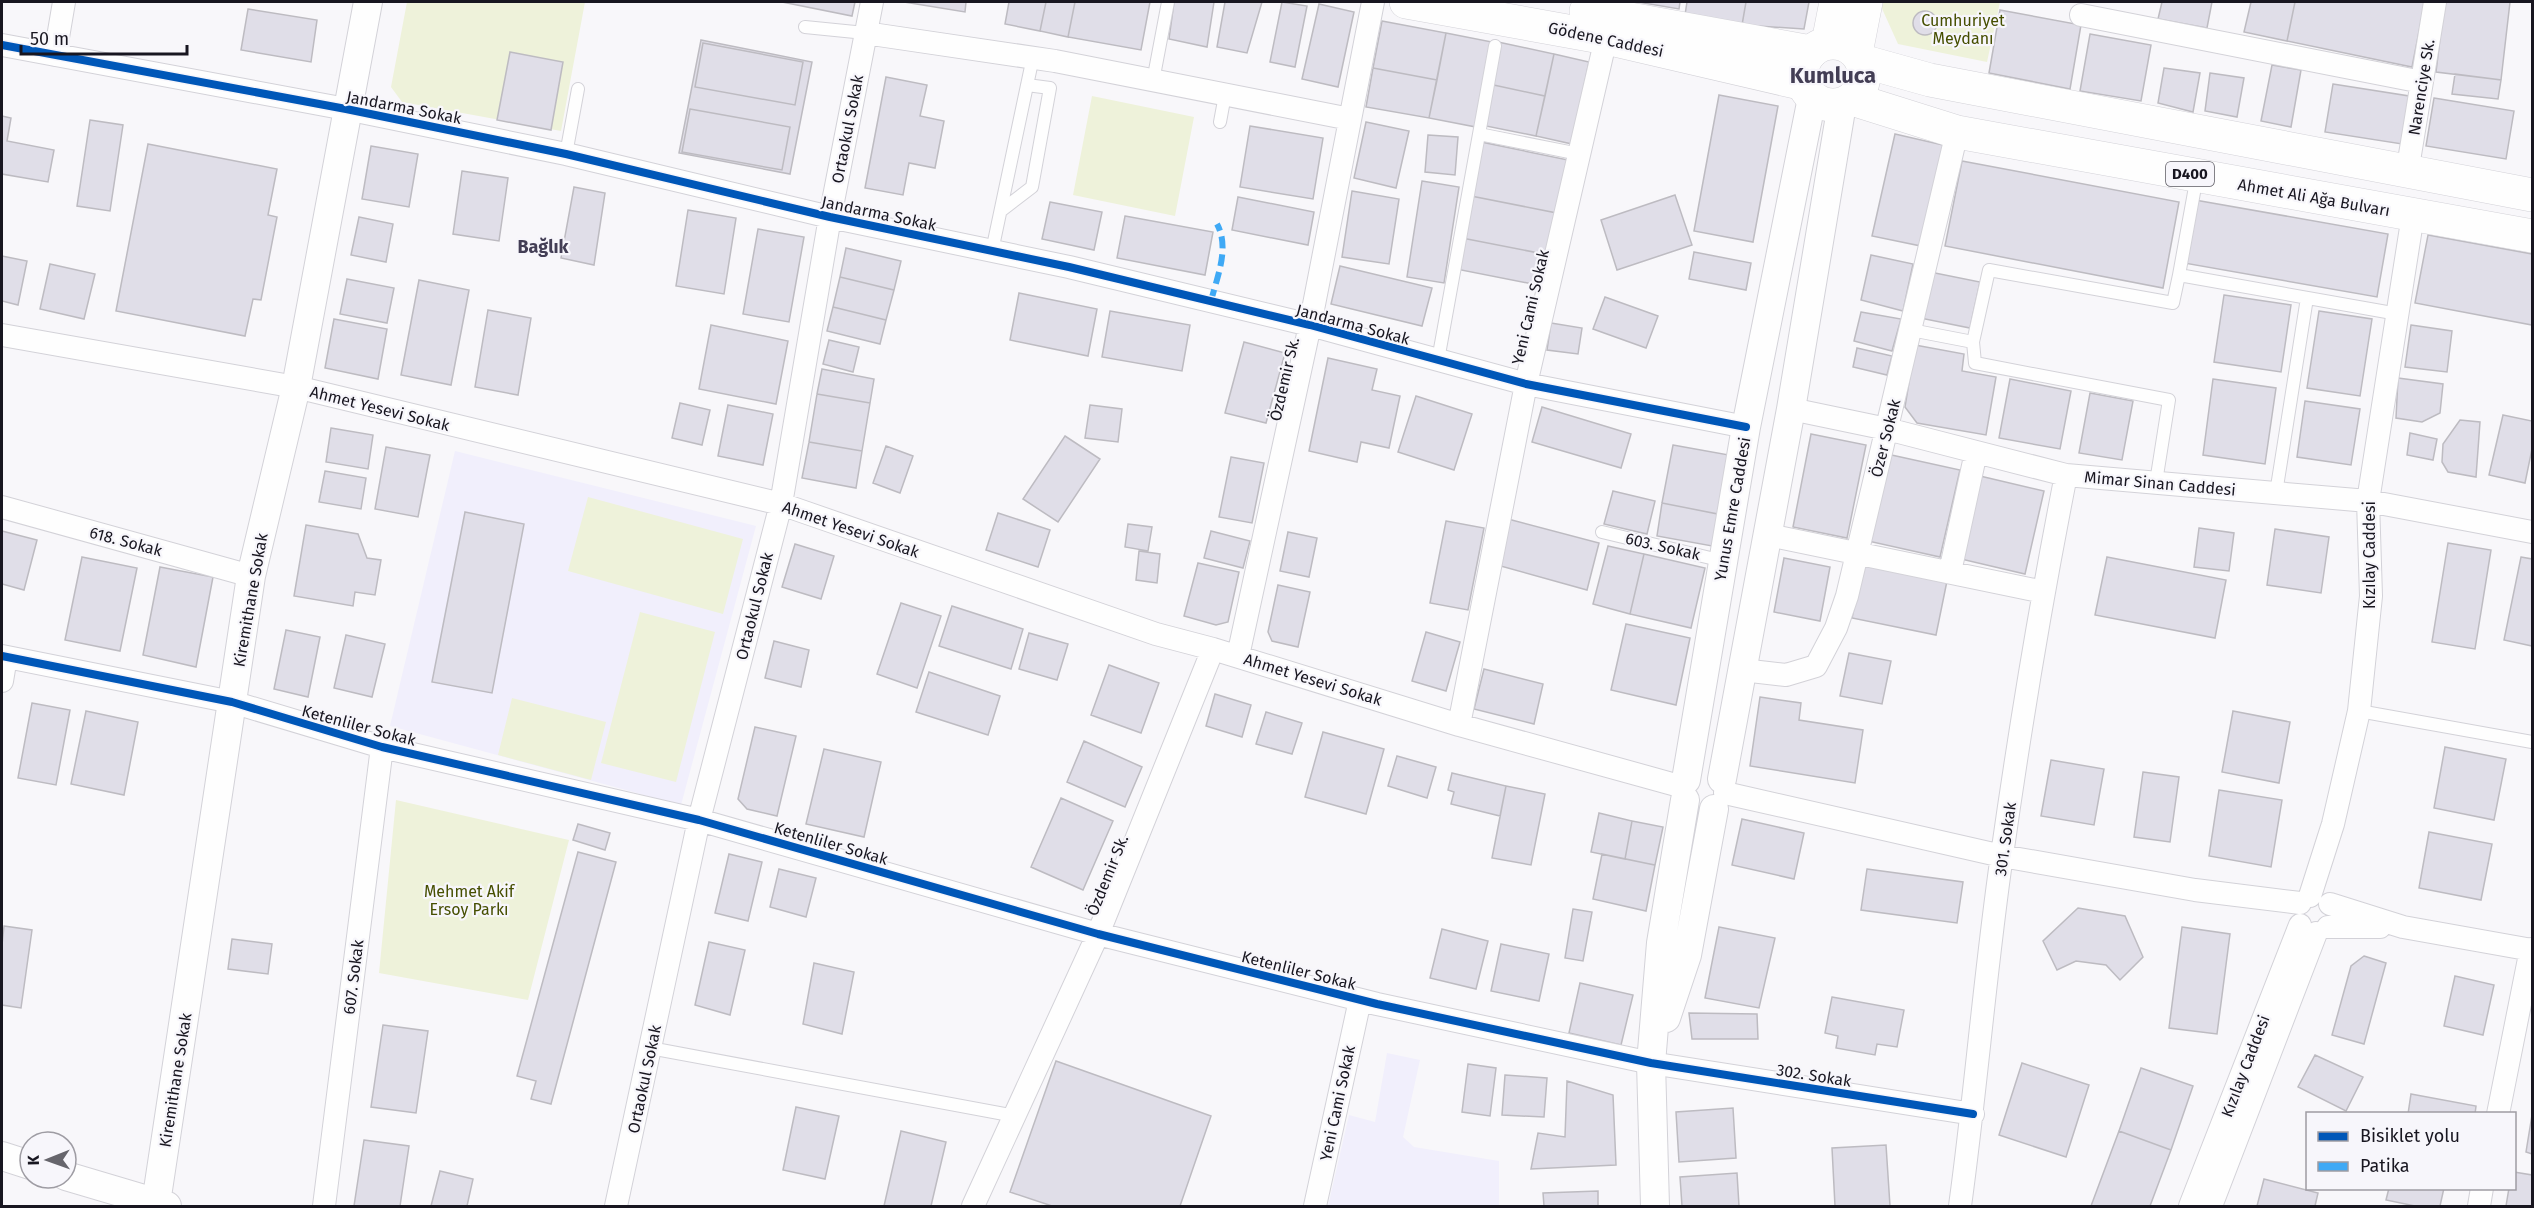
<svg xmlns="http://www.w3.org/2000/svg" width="2534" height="1208" viewBox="0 0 2534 1208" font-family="'Fira Sans',sans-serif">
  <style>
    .built { fill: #f1effc }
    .green { fill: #eef2da }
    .building { fill: #e0dee8; stroke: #bdbbc1; stroke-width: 1.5 }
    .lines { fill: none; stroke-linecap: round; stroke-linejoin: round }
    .service-casing { stroke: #d3d2d8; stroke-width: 14 }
    .minor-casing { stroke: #d3d2d8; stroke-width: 24 }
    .tertiary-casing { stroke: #d3d2d8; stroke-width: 30 }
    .secondary-casing { stroke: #d3d2d8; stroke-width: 34 }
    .trunk-casing { stroke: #d3d2d8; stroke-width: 34 }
    .service { stroke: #fefefe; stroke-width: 12 }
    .minor { stroke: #fefefe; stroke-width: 22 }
    .tertiary { stroke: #fefefe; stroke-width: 28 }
    .secondary { stroke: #fefefe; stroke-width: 33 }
    .trunk { stroke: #fefefe; stroke-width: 33 }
    .quiet { stroke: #3fa9f5; stroke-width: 6; stroke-dasharray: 12 6; stroke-linecap: butt }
    .cycleway-casing { stroke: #f7f6fb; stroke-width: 11 }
    .cycleway { stroke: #0057b8; stroke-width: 8 }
    .labels { text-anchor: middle; stroke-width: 4.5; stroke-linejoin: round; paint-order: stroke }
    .shield { fill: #f7f6fb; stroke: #5b5962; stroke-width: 1.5 }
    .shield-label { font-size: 15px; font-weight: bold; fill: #181620 }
    .park-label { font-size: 16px; fill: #464f01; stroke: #f7f6fb }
    .street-label { font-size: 16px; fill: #181620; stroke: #f7f6fb }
    .neighbourhood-label { font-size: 18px; font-weight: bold; fill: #433e55; stroke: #f7f6fb }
    .district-label { font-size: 22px; font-weight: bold; fill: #433e55; stroke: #f7f6fb }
  </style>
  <rect width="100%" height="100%" fill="#f8f7fa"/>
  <!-- built -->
  <path class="built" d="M455,451L756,526L681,805L390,726Z
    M1387,1053L1420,1060L1403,1137L1414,1147L1499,1161V1206H1328L1349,1115L1375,1122Z"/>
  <!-- green -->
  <path class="green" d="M407,2H585L561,131L402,102L391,87Z
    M1879,2H2000L1987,62L1898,44Z
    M1092,96L1194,117L1175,216L1073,195Z
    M588,497L743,539L723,614L568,571Z
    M640,612L715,632L676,782L601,763Z
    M512,698L606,722L591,780L498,755Z
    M396,800L569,840L528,1000L379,973Z"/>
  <!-- building -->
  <path class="building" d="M782,2H855L852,16Z
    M904,2H966L965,12Z
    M1009,2H1046L1040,31L1005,24Z
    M1046,2H1075L1068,37L1040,31Z
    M1075,2H1150L1141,50L1068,37Z
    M1174,2H1214L1207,47L1169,39Z
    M1225,2H1262L1247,53L1217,47Z
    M1282,2L1307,6L1295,67L1270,62Z
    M1638,2H1680L1679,9Z
    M1687,2H1746L1742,25L1685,15Z
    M1746,2H1809L1804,29L1742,25Z
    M2162,2H2212L2207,28L2158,19Z
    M2251,2H2295L2287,41L2244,32Z
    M2295,2H2425L2412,67L2287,41Z
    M2447,2H2510L2501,80L2436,72L2444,5Z
    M1319,4L1354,12L1338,87L1302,79Z
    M248,9L317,20L311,62L241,50Z
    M2000,10L2081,25L2070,89L1989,73Z
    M1913 23a12 12 0 1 1 24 0a12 12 0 1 1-24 0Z
    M1382,21L1446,33L1437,80L1373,68Z
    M1446,33L1492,42L1476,127L1429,118Z
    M2090,34L2151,45L2141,101L2080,91Z
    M701,40L812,62L790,174L679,153Z
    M1498,42L1554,54L1545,96L1489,84Z
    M703,43L803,62L795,105L695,87Z
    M510,52L563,62L551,130L497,120Z
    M1554,54L1589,62L1572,144L1536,136Z
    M2272,65L2301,70L2291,127L2261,121Z
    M1373,68L1437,80L1429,118L1366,107Z
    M2164,68L2200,73L2193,112L2158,103Z
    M2210,73L2244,78L2237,117L2205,111Z
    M2455,74L2501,80L2498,99L2452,94Z
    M886,77L927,85L920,116L944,121L935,168L909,163L903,195L865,188Z
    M1489,84L1545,96L1536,136L1481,125Z
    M2333,84L2409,96L2402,144L2325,132Z
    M1719,95L1778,106L1753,242L1694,231Z
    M2434,98L2514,111L2506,159L2426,146Z
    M690,109L790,127L782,170L682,152Z
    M2,116L11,118L7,141L54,150L48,182L2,174Z
    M90,120L123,125L110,211L77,206Z
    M1366,122L1409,131L1396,188L1354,178Z
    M1250,126L1323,138L1313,199L1240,187Z
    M1895,134L1943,145L1921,246L1872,236Z
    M1428,135L1458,137L1455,175L1425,172Z
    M1481,142L1568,160L1557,213L1471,196Z
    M148,144L277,169L268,215L277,217L261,300L253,299L245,336L116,311Z
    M371,146L418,154L409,207L362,199Z
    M1962,161L2179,202L2163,288L1945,246Z
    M462,171L508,178L499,241L453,234Z
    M1422,181L1459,187L1444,283L1407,277Z
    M574,187L605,193L594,265L561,258Z
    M1352,191L1399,199L1389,264L1342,257Z
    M1675,195L1692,245L1617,270L1601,220Z
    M1471,196L1557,213L1549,255L1462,238Z
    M1238,197L1314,212L1308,245L1232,230Z
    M2195,200L2388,234L2377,297L2184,263Z
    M1050,202L1102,212L1094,250L1042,239Z
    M688,210L736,218L724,294L676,286Z
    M1125,216L1213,232L1205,275L1117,258Z
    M359,217L393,224L386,262L351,255Z
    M758,229L804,237L789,322L743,314Z
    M2428,235L2532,254V325L2415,303Z
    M1462,238L1549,255L1543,286L1456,269Z
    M846,248L901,261L894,290L840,277Z
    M1694,252L1751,263L1746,290L1689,279Z
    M1871,255L1913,264L1903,311L1861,300Z
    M2,256L27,261L18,305L2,301Z
    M50,264L95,274L84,319L40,309Z
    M1340,266L1432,288L1422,326L1331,304Z
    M1930,272L1980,282L1970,328L1920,318Z
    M840,277L894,290L886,320L833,307Z
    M347,279L394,288L387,323L340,314Z
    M419,280L469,290L451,385L401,375Z
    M1019,293L1097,309L1088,356L1010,340Z
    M2224,295L2291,305L2281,372L2214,362Z
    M1605,297L1658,316L1646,348L1593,329Z
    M833,307L886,320L880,344L827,331Z
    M488,310L531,318L518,395L475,387Z
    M1110,311L1190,325L1182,371L1102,357Z
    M2319,311L2372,319L2360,396L2307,388Z
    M1861,312L1901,319L1892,351L1854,341Z
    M334,319L387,329L378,379L325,368Z
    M1551,323L1582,328L1578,354L1547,350Z
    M711,325L788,341L776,404L699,389Z
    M2411,325L2452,331L2447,372L2405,367Z
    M829,340L859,347L853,372L823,364Z
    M1244,342L1285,353L1266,423L1225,413Z
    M1915,345L1964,354L1962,371L1996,377L1986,435L1917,423L1905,407Z
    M1857,348L1892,356L1887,375L1853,367Z
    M1328,358L1377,369L1372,390L1400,396L1389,448L1361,442L1357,462L1309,451Z
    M822,369L874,379L870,403L817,394Z
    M2398,378L2443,384L2440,413L2422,422L2396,418Z
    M2010,379L2071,391L2060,449L1999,438Z
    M2213,379L2276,388L2265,464L2203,455Z
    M2090,393L2133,401L2122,460L2079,453Z
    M817,394L870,403L862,451L809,442Z
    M1416,396L1472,414L1454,470L1398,452Z
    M2305,401L2360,409L2351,465L2297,457Z
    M680,403L710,410L702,445L672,438Z
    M728,405L773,414L763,465L718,456Z
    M1090,405L1122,409L1118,442L1085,438Z
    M1542,407L1631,434L1621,468L1532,442Z
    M2503,415L2532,421V449L2525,483L2489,475Z
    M2460,420L2480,422L2476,477L2448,472L2442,462L2443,444Z
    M331,428L373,435L368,469L326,462Z
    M2410,433L2437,439L2433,460L2407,455Z
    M1811,434L1866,445L1847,538L1793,527Z
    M1065,436L1100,459L1058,522L1023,499Z
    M809,442L862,451L856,488L802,478Z
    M1673,445L1729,455L1718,514L1662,503Z
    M886,446L913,456L900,493L873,483Z
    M386,447L430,455L418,517L375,509Z
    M1887,454L1960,470L1940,557L1868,541Z
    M1231,457L1264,463L1252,523L1219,517Z
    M325,471L366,478L361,509L319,502Z
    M1980,476L2044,491L2025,574L1961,559Z
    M1613,491L1655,501L1647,534L1604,524Z
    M1662,503L1718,514L1712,546L1657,536Z
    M465,512L524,524L492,693L432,682Z
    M998,513L1050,530L1038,567L986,550Z
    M1508,519L1599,543L1587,590L1497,565Z
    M1446,521L1484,528L1468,610L1430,603Z
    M1128,524L1152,527L1148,551L1125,547Z
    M306,525L358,534L367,558L381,560L375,595L355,592L353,606L294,596Z
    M2199,528L2234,533L2229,571L2194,567Z
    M2275,529L2329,537L2321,593L2267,585Z
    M2,531L37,540L24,590L2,584Z
    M1211,531L1250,541L1243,568L1204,558Z
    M1288,532L1317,538L1309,577L1280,571Z
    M2448,543L2491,550L2475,649L2432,642Z
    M795,544L834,556L821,599L782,587Z
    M1608,546L1644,554L1630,614L1593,604Z
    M1139,551L1160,554L1157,583L1136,580Z
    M1644,554L1705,568L1691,628L1630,614Z
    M82,557L137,568L120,651L65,640Z
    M2107,557L2226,580L2215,638L2095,615Z
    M2521,557L2532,559V646L2504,640Z
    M1784,558L1830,567L1820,621L1774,612Z
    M1198,563L1239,572L1228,622L1216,625L1184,616Z
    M1863,564L1947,581L1936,635L1852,618Z
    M160,567L213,577L196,667L143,655Z
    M1278,585L1310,592L1298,647L1272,641L1268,632Z
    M901,603L941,616L917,688L877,674Z
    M952,606L1023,629L1011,669L939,646Z
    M1626,624L1690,638L1676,705L1611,690Z
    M286,630L320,637L308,697L274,689Z
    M1426,632L1460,642L1446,691L1412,681Z
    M1029,633L1068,644L1057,680L1019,669Z
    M346,635L385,644L372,697L334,688Z
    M774,641L809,650L801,687L765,678Z
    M1849,653L1891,661L1882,704L1840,696Z
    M1109,665L1159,683L1141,733L1091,715Z
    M1484,669L1543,684L1534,724L1474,709Z
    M929,672L1000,696L988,735L916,712Z
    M1215,694L1251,705L1242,737L1206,726Z
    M1760,697L1801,703L1799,720L1863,730L1855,783L1750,766Z
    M32,703L70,710L56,785L18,778Z
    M86,711L138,722L124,795L71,784Z
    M2233,711L2290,722L2279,783L2222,772Z
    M1266,712L1302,723L1292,754L1256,744Z
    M755,727L796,736L777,816L747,809L738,799Z
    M1323,732L1384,749L1366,814L1305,797Z
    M1084,741L1142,767L1125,807L1067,782Z
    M2445,747L2506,759L2494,820L2434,808Z
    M824,749L881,762L864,837L806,824Z
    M1397,756L1436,767L1427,798L1388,786Z
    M2051,760L2104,769L2094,825L2041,816Z
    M2143,772L2179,777L2170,842L2134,837Z
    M1452,773L1506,786L1500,816L1451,804L1454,792L1448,790Z
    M1506,786L1545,794L1531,865L1492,858Z
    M2219,790L2282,800L2271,867L2209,856Z
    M1061,798L1113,821L1083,890L1031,867Z
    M1599,813L1632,821L1625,859L1591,852Z
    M1742,819L1804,833L1794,879L1732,865Z
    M1632,821L1663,827L1655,865L1625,859Z
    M578,824L610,833L605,850L573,840Z
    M2429,832L2492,844L2481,900L2419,888Z
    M578,852L616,862L551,1104L531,1099L536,1081L517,1076Z
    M729,854L762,862L748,921L715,913Z
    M1602,854L1655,865L1646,911L1593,899Z
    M779,869L816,878L806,917L770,907Z
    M1867,869L1963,882L1957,923L1861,910Z
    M2078,908L2125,916L2143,957L2120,980L2106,965L2076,961L2057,970L2043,941Z
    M1573,909L1592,912L1583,961L1565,958Z
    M4,926L32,930L21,1008L2,1005V945Z
    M1719,927L1775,938L1759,1008L1705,998Z
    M2182,927L2230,934L2217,1034L2169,1028Z
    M1442,929L1488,941L1476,989L1430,978Z
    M232,939L272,944L268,974L228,969Z
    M709,942L745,950L730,1015L695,1005Z
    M1501,944L1549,954L1539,1001L1491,991Z
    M2364,956L2386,963L2364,1044L2332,1035L2351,966Z
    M814,963L854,972L842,1034L803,1024Z
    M2455,976L2494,985L2483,1035L2444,1026Z
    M1580,983L1633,995L1621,1045L1569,1033Z
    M1832,997L1904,1010L1897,1047L1877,1044L1875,1055L1836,1048L1838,1036L1825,1033Z
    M1689,1013L1757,1014L1758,1039H1692Z
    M383,1025L428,1031L416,1113L371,1107Z
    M2315,1055L2363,1077L2346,1111L2298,1087Z
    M1056,1061L1211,1116L1180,1206H1052L1010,1192Z
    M2022,1063L2089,1085L2066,1157L1999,1135Z
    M1468,1064L1496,1068L1490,1116L1462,1112Z
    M2141,1068L2193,1086L2171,1150L2119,1131Z
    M1505,1075L1547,1078L1544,1117L1502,1115Z
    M1567,1081L1613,1095L1616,1165L1531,1169L1538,1133L1565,1137Z
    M2411,1094L2476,1106L2475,1114H2408Z
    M796,1107L839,1116L825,1179L783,1170Z
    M1733,1108L1736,1158L1679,1162L1676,1112Z
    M2532,1115V1154L2526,1152Z
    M901,1131L946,1142L931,1206H884Z
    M2119,1131L2171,1150L2150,1206H2091Z
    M364,1140L409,1146L400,1206H354Z
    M1886,1145L1890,1206H1835L1832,1148Z
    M440,1171L473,1179L467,1206H431Z
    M2514,1172L2532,1175V1206H2506L2509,1188H2514Z
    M1737,1173L1739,1206H1682L1680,1177Z
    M2264,1179L2318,1193L2315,1206H2257Z
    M2389,1188H2444L2440,1206H2415L2386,1200Z
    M1598,1191V1206H1544L1543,1193Z"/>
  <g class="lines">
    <defs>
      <path id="service" d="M805,27L865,33
        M1153,81L1168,2
        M1220,122L1225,95
        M1479,134L1579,154
        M566,154L578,89
        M2197,176L2179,275L2398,314
        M1002,210L1032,187L1050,88L1027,85
        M992,251L1033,57
        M1911,330L1973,342L1975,363L2169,400L2156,482
        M1973,342L1989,270L2173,303L2179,275
        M1438,360L1495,46
        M2276,493L2307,298
        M1602,532L1723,561
        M2359,711L2532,742
        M650,1048L1015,1116"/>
      <path id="minor" d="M2081,15L2422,82
        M865,33L1055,61L1350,119
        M2,45L346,109L566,154L830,217L1069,267L1310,325L1526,384L1746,427
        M55,55L64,2
        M2407,173L2435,2
        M2,335L296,387L781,504L1156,634L1213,649L1459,725L1683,787
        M1791,409L1887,429L2066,475L2368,501L2532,532
        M2,507L251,576
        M1768,535L2044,592
        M1950,572L1976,452
        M2,656L232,702L382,747L699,820L1098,934L1377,1004L1651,1063L1973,1114
        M1238,656L1310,325L1373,2
        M1742,670L1786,675L1816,666L1836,628L1847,596L1957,132
        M2,681L6,657
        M1459,725L1526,384L1606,38
        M1725,793L2002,856L2195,890L2300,903
        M2310,896L2333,824L2359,711L2371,596L2368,501L2413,215
        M2330,904L2403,927L2532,950
        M2328,927H2380
        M2498,1114L2531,949
        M324,1206L382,747
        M616,1206L699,820L781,504L830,217L872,2
        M973,1206L1098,934L1213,649
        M1315,1206L1360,1000
        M1960,1206C1976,1090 1985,972 2002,855C2020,728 2041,601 2066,475
        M2190,1206L2300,925
        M2211,1206L2316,933
        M2479,1206L2482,1188"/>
      <path id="tertiary" d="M1722,779L1791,409L1842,104
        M1686,780L1746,427L1812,98
        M1666,1018L1687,955L1714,809
        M2,1156L30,1165
        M66,1176L167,1206
        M156,1203L251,576L296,387L368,2
        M1655,1206L1651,1063L1661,943L1685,800"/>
      <path id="secondary" d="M1406,2L1606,38L1804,84
        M1586,11L1811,52"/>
      <path id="trunk" d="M1802 74a31 31 0 1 1 62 0a31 31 0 1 1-62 0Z
        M1828,43L1836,2
        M1856,53L1866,2
        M1862,61L1930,80L2532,195
        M1852,99L1957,132L2532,236"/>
    </defs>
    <!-- service casing -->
    <use href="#service" class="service-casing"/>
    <!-- minor casing -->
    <use href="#minor" class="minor-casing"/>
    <!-- tertiary casing -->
    <use href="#tertiary" class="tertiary-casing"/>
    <!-- secondary casing -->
    <use href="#secondary" class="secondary-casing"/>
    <!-- trunk casing -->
    <use href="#trunk" class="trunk-casing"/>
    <!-- service -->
    <use href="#service" class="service"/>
    <!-- minor -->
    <use href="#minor" class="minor"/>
    <!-- tertiary -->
    <use href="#tertiary" class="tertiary"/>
    <!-- secondary -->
    <use href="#secondary" class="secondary"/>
    <!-- trunk -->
    <use href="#trunk" class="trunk"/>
    <!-- quiet -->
    <path class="quiet" d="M1211,301C1217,277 1230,248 1217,224"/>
    <defs>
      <path id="cycleway" d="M2,45L346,109L566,154L830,217L1069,267L1310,325L1526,384L1746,427
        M2,656L232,702L382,747L699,820L1098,934L1377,1004L1651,1063L1973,1114"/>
    </defs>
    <!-- cycleway casing -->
    <use href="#cycleway" class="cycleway-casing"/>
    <!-- cycleway -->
    <use href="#cycleway" class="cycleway"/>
  </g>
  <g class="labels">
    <!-- shield labels -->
    <rect class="shield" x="2166" y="162" width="48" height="24" rx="4.5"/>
    <g class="shield-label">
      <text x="2190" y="179">D400</text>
    </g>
    <!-- park labels -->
    <g class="park-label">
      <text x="1963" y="26">Cumhuriyet<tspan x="1963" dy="18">Meydanı</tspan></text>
      <text x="469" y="897">Mehmet Akif<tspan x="469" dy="18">Ersoy Parkı</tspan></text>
    </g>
    <!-- street labels -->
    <g class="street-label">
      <text transform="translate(1606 39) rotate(12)" y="6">Gödene Caddesi</text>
      <text transform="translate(2421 87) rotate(-81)" y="6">Narenciye Sk.</text>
      <text transform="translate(404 107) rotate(11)" y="6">Jandarma Sokak</text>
      <text transform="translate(847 129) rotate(-79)" y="6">Ortaokul Sokak</text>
      <text transform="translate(2314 197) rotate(10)" y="6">Ahmet Ali Ağa Bulvarı</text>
      <text transform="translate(879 213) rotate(12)" y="6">Jandarma Sokak</text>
      <text transform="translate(1530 307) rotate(-77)" y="6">Yeni Cami Sokak</text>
      <text transform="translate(1353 324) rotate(15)" y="6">Jandarma Sokak</text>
      <text transform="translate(1284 379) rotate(-77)" y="6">Özdemir Sk.</text>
      <text transform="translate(380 408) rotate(14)" y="6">Ahmet Yesevi Sokak</text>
      <text transform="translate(1885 438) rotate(-76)" y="6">Özer Sokak</text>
      <text transform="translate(2160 483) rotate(5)" y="6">Mimar Sinan Caddesi</text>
      <text transform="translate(1732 509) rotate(-80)" y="6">Yunus Emre Caddesi</text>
      <text transform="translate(851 529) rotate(19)" y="6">Ahmet Yesevi Sokak</text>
      <text transform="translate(126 541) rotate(15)" y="6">618. Sokak</text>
      <text transform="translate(1663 546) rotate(13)" y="6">603. Sokak</text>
      <text transform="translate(2369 555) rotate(-90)" y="6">Kızılay Caddesi</text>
      <text transform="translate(250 600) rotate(-80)" y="6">Kiremithane Sokak</text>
      <text transform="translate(754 606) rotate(-76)" y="6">Ortaokul Sokak</text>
      <text transform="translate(1313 679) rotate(17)" y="6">Ahmet Yesevi Sokak</text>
      <text transform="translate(359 725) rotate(15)" y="6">Ketenliler Sokak</text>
      <text transform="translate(2005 839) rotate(-82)" y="6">301. Sokak</text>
      <text transform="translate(831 843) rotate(16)" y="6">Ketenliler Sokak</text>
      <text transform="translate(1107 875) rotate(-68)" y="6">Özdemir Sk.</text>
      <text transform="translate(1299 970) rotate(14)" y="6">Ketenliler Sokak</text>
      <text transform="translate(353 977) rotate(-83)" y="6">607. Sokak</text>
      <text transform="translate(2245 1066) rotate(-69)" y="6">Kızılay Caddesi</text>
      <text transform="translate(1814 1075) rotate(9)" y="6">302. Sokak</text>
      <text transform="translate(644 1079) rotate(-78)" y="6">Ortaokul Sokak</text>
      <text transform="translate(175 1080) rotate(-81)" y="6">Kiremithane Sokak</text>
      <text transform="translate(1337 1103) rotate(-78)" y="6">Yeni Cami Sokak</text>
    </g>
    <!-- neighbourhood labels -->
    <g class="neighbourhood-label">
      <text x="543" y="253">Bağlık</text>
    </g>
    <!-- district labels -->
    <g class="district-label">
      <text x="1833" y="83">Kumluca</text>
    </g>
  </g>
  <!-- border -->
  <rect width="2534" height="1208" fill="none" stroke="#181620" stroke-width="6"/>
  <!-- legend -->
  <rect x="2306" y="1112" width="210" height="78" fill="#f7f6fb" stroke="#9e9ca3" stroke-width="1.5"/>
  <rect x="2318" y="1132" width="30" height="9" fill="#0057b8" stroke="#9e9ca3" stroke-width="1.5"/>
  <text x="2360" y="1142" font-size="18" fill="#181620">Bisiklet yolu</text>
  <rect x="2318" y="1162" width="30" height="9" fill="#3fa9f5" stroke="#9e9ca3" stroke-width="1.5"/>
  <text x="2360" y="1172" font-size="18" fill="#181620">Patika</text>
  <!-- north arrow -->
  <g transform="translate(48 1160) rotate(269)"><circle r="28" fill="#f7f6fb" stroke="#9e9ca3" stroke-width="1.5"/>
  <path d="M0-4.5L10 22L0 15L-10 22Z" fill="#66656c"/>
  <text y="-9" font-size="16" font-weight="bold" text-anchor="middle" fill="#181620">K</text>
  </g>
  <!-- scale -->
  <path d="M21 45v9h166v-9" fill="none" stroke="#181620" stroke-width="3"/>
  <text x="30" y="45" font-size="18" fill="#181620" stroke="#f7f6fb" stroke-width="4.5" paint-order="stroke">50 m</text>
</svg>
